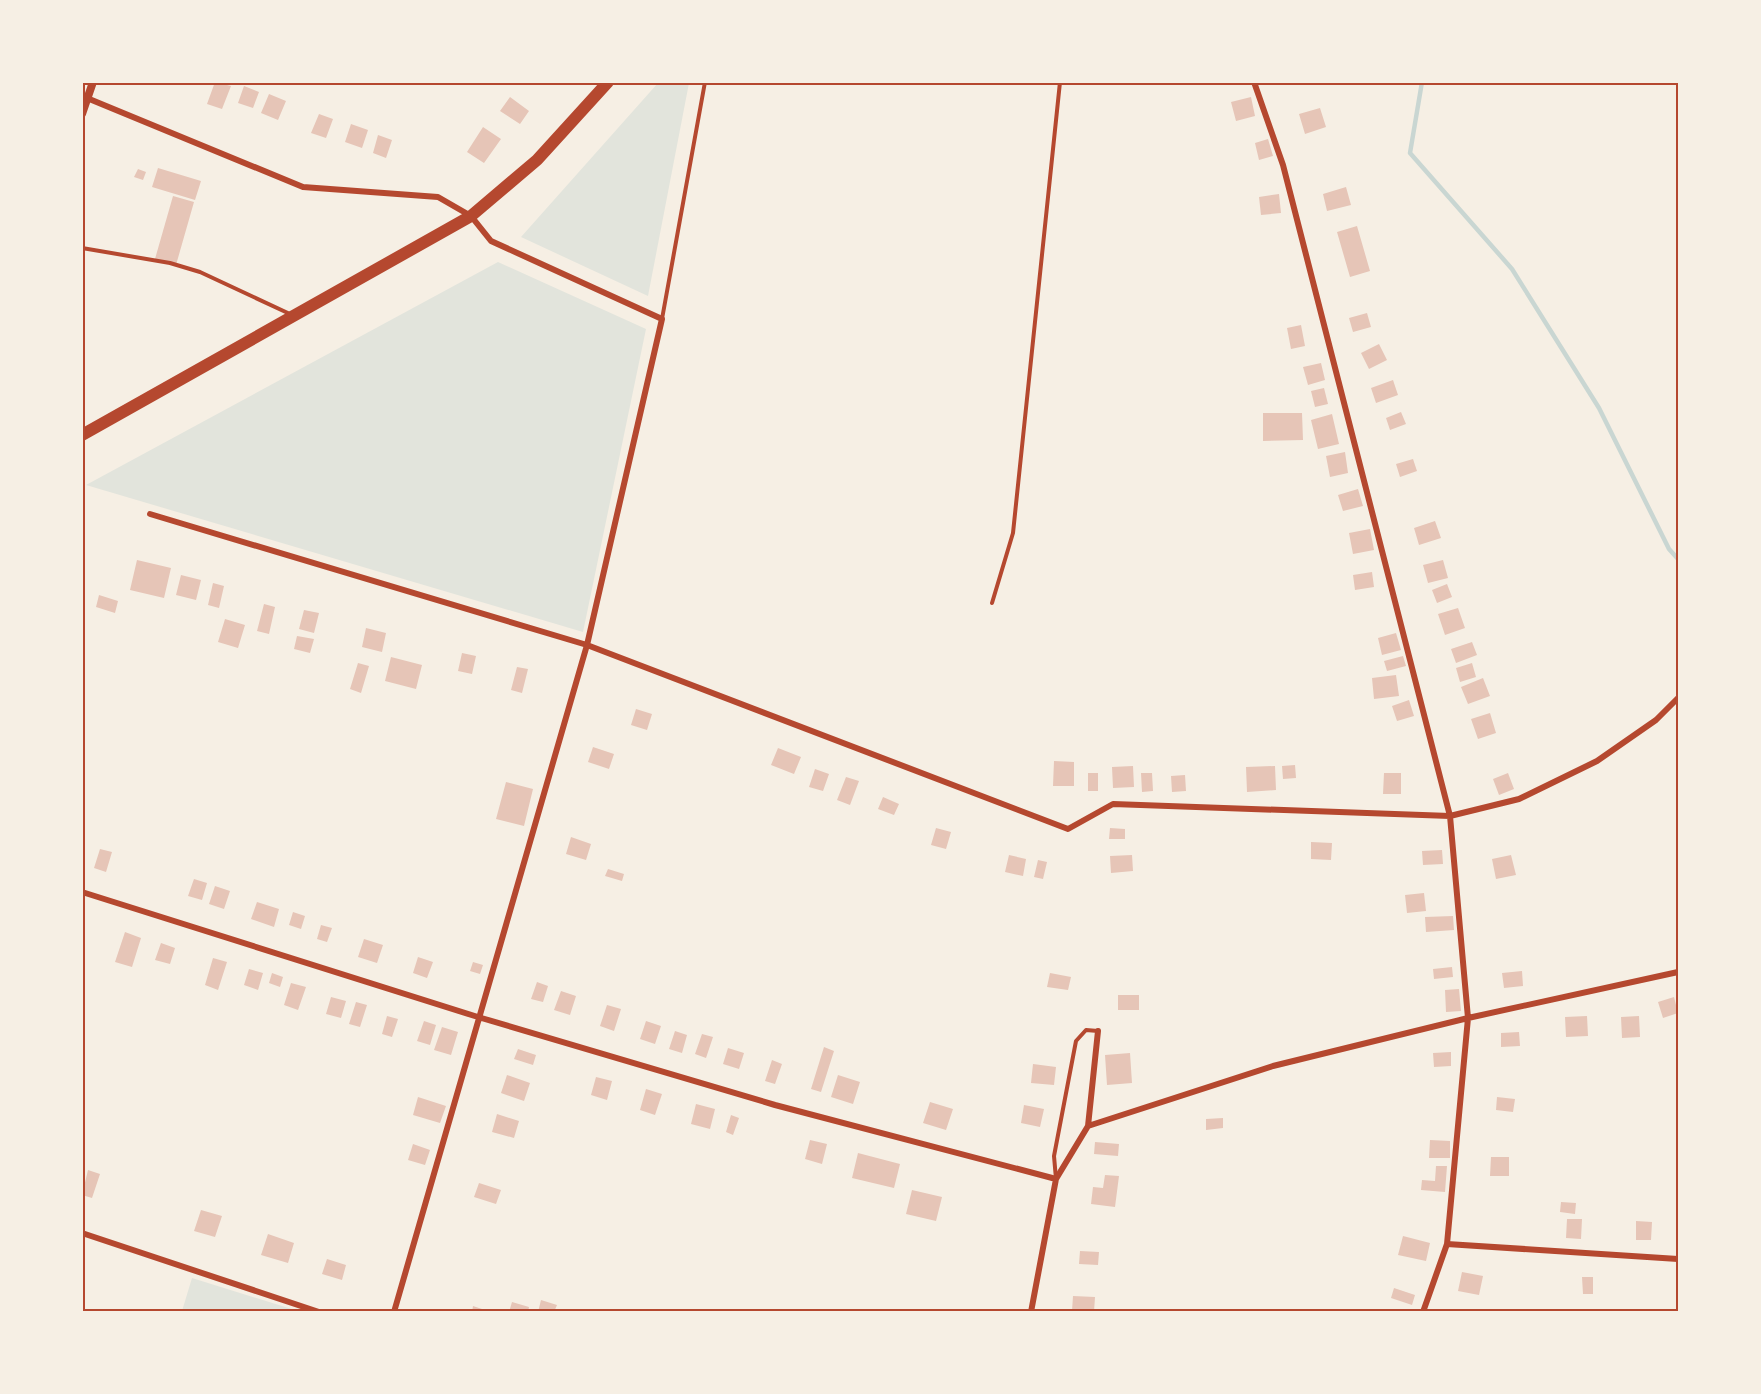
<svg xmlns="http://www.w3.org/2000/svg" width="1761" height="1394" viewBox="0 0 1761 1394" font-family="'Exo 2',sans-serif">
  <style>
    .green { fill: #e2e4dc }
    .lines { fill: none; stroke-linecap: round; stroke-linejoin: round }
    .stream { stroke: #c9d6d2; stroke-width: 4.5 }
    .building { fill: #e6c5b7 }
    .service { stroke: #b5482f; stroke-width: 4 }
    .minor { stroke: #b5482f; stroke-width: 6 }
    .tertiary { stroke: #b5482f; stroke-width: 8 }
    .trunk { stroke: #b5482f; stroke-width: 12 }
    .neatline { fill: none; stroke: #b5482f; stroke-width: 2 }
  </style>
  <rect width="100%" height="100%" fill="#f6efe4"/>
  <!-- green -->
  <path class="green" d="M658,83H689L648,296L521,237Z
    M498,262L646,329L583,632L86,485Z
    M192,1278L298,1311H182Z"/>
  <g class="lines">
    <!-- stream -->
    <path class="stream" d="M1422,82L1410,153L1512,269L1599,408L1669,549L1678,559"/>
  </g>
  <!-- building -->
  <path class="building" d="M215,82L231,86L222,109L207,104Z
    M244,86L259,92L253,108L238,103Z
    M269,94L286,101L278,120L261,113Z
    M510,97L529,111L520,124L500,111Z
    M1251,97L1255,116L1236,121L1231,102Z
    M1320,108L1326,127L1305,134L1299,114Z
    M319,114L333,119L326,138L311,133Z
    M351,124L368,130L362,148L345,142Z
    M483,127L501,139L484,163L467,152Z
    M378,135L392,140L386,158L373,153Z
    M1268,139L1273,156L1259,160L1255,143Z
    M158,168L201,181L195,200L152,187Z
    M138,169L146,172L143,180L134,177Z
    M1346,187L1351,205L1327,211L1323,194Z
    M1279,194L1281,213L1261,215L1259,197Z
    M173,196L194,202L176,265L155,259Z
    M1357,226L1370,271L1350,277L1337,232Z
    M1367,313L1371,327L1353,332L1349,318Z
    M1301,325L1305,346L1291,349L1287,328Z
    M1379,344L1387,360L1369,369L1361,353Z
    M1321,363L1325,380L1308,385L1303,367Z
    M1393,380L1398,395L1376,403L1371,388Z
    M1324,388L1328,404L1315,407L1311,391Z
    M1401,412L1406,424L1390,430L1386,418Z
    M1263,413H1302L1303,440L1263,441Z
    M1332,414L1339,444L1318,449L1311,420Z
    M1345,452L1348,473L1330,477L1326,456Z
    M1413,459L1417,471L1400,477L1396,464Z
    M1358,489L1363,506L1343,511L1338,495Z
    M1435,521L1441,538L1419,545L1414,528Z
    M1370,529L1374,550L1353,554L1349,533Z
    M137,560L171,568L164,598L130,590Z
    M1443,560L1448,578L1428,583L1423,565Z
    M1372,572L1374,587L1355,590L1353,575Z
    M181,575L201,580L196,600L176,595Z
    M213,583L224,586L219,608L208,605Z
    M1447,584L1452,597L1437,603L1432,590Z
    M99,595L118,601L115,613L96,607Z
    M264,604L275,607L269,634L257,631Z
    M1458,608L1465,628L1445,635L1438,614Z
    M304,610L319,613L314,633L299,629Z
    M225,619L245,625L238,648L218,642Z
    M366,628L386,633L382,652L362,647Z
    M1396,633L1401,650L1382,655L1378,638Z
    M297,636L314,639L310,653L294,649Z
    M1472,642L1477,655L1456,663L1451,649Z
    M462,653L476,656L472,674L458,671Z
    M1403,656L1406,666L1387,671L1384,661Z
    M391,657L422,665L416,689L385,681Z
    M358,663L369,666L361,693L350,689Z
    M1472,663L1476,677L1460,682L1456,668Z
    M517,667L528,669L522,693L511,690Z
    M1396,675L1399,696L1374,699L1372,678Z
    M1483,678L1490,696L1468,704L1461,687Z
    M1409,700L1414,716L1397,721L1392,706Z
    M636,709L652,714L647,730L631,725Z
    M1490,713L1496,733L1478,739L1471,719Z
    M593,747L614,754L609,769L588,762Z
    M778,748L801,757L794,774L771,765Z
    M1054,761L1074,762V786H1053Z
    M1295,765L1296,778L1283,779L1282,766Z
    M1133,766L1134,787L1113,788L1112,767Z
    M1275,766L1276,790L1247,792L1246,767Z
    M815,769L829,774L823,791L809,787Z
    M1088,773H1098V791H1088Z
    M1141,773H1152L1153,791L1142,792Z
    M1384,773H1401V794H1383Z
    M1508,773L1514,789L1499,795L1493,779Z
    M1185,775L1186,791L1172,792L1171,776Z
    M846,777L859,781L850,805L837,800Z
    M506,782L533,789L524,826L496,819Z
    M883,797L899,804L894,815L878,809Z
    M936,828L951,832L946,849L931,845Z
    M1110,828L1125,829V839H1109Z
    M571,837L591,844L586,860L566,854Z
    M1311,842L1332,843L1331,860L1311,859Z
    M100,849L112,852L106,872L94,868Z
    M1442,850L1443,864L1423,865L1422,851Z
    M1009,855L1026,859L1023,876L1005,872Z
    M1132,855L1133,871L1111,873L1110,856Z
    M1511,855L1516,875L1496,879L1492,859Z
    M1038,860L1047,862L1043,879L1034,877Z
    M608,869L624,874L622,881L605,876Z
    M194,879L207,883L202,900L188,896Z
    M215,886L230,891L224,909L209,904Z
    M1424,893L1426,911L1407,913L1405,895Z
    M257,902L279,909L274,927L251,919Z
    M293,912L305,916L301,929L289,925Z
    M1453,916L1454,930L1426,932L1425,917Z
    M321,925L332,928L327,942L317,939Z
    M125,932L141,938L132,967L115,962Z
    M364,939L383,945L377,963L358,957Z
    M161,943L175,948L170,964L155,960Z
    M418,957L433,962L427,978L413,973Z
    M213,958L227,962L218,990L205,985Z
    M473,962L483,965L480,974L470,971Z
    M1452,967L1453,977L1434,979L1433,969Z
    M249,969L263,973L258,990L244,985Z
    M1522,971L1523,986L1504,988L1502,973Z
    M272,973L283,977L280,987L269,983Z
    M1050,973L1071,977L1068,990L1047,987Z
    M537,982L548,986L543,1002L531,999Z
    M291,983L306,987L298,1010L284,1005Z
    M1459,989L1461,1011L1446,1012L1445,990Z
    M561,991L576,996L570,1015L554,1010Z
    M1118,995H1139V1010H1118Z
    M331,997L346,1001L341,1018L326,1014Z
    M1674,997L1678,1013L1663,1018L1658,1002Z
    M356,1002L367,1005L360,1027L349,1024Z
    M607,1005L621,1009L614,1031L600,1026Z
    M387,1016L398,1019L392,1037L382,1034Z
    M1587,1016L1588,1036L1566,1037L1565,1017Z
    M1639,1016L1640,1037L1622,1038L1621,1017Z
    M424,1021L436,1025L430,1045L417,1041Z
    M646,1021L661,1026L655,1044L640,1039Z
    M442,1027L458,1032L451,1055L434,1050Z
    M675,1031L687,1035L682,1053L669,1049Z
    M1519,1032L1520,1046L1501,1047V1033Z
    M702,1034L713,1037L706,1058L695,1054Z
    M824,1047L834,1051L821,1092L811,1089Z
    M728,1048L744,1053L739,1069L723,1064Z
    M518,1049L536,1055L533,1065L514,1059Z
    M1451,1052V1066L1434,1067L1433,1053Z
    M1130,1053L1132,1083L1107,1085L1105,1055Z
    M772,1060L782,1064L775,1084L765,1081Z
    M1033,1064L1056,1067L1054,1085L1031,1083Z
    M507,1075L530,1083L524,1101L501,1093Z
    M838,1075L860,1082L853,1104L831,1097Z
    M596,1077L612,1081L607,1100L591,1095Z
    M646,1089L662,1094L655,1115L640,1110Z
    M418,1097L446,1106L440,1123L413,1115Z
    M1497,1097L1515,1099L1513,1112L1496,1110Z
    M930,1102L953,1109L946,1130L923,1123Z
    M696,1104L715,1109L710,1129L691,1124Z
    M1024,1105L1044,1109L1040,1127L1021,1123Z
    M497,1114L519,1121L514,1138L492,1132Z
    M731,1115L739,1118L733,1135L726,1132Z
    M1223,1118V1128L1206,1130V1119Z
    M810,1140L827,1144L822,1164L805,1159Z
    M1430,1140L1450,1141V1158H1429Z
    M1095,1142L1119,1144L1118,1156L1094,1154Z
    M413,1144L430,1150L425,1165L408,1160Z
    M858,1153L900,1164L894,1188L852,1178Z
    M1491,1157H1509V1176H1490Z
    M1436,1166H1447L1445,1192L1421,1190L1422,1180L1435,1181Z
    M88,1170L100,1174L92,1198L82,1195Z
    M1105,1175L1119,1176L1115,1207L1091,1204L1093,1187L1103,1188Z
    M479,1183L501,1190L496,1204L474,1197Z
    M912,1190L942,1197L936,1221L906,1214Z
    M1561,1202L1576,1203L1575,1214L1560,1212Z
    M201,1210L222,1216L215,1237L194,1231Z
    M1567,1219H1582L1581,1239L1566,1238Z
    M1636,1221L1652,1222L1651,1240H1636Z
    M268,1234L294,1243L288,1263L261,1255Z
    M1403,1236L1430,1243L1426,1261L1398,1255Z
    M1080,1251L1099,1252L1098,1265L1079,1264Z
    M327,1259L346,1265L342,1280L322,1274Z
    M1462,1272L1483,1276L1479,1295L1458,1291Z
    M1582,1277H1593V1294H1583Z
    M1394,1288L1415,1295L1412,1305L1391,1298Z
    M1073,1296L1095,1297L1094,1312L1072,1311Z
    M541,1300L557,1305L554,1312H538Z
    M512,1302L529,1307L528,1312H509Z
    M473,1306L488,1311L487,1312H472Z"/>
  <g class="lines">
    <!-- service -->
    <path class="service" d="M82,248L170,263L200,272L290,314
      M662,319L705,82
      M992,603L1013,533L1060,82
      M1056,1179L1054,1156L1076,1041L1086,1030L1098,1031"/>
    <!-- minor -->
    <path class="minor" d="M1254,82L1283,165L1450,816L1468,1018L1447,1244L1423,1312
      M82,96L303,187L438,197L471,216L491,241L662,319L587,645L394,1312
      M150,514L587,645L1068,829L1113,804L1450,816L1519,799L1597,761L1656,720L1678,698
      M82,892L478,1017L775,1105L1056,1179
      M1088,1126L1273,1066L1468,1018L1678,972
      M82,1233L319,1312
      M1447,1244L1678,1259
      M1031,1312L1056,1179L1088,1126L1098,1031"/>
    <!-- tertiary -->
    <path class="tertiary" d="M82,114L93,82"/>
    <!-- trunk -->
    <path class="trunk" d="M82,435L471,216L537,160L608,82"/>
  </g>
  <!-- border -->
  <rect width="1761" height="1394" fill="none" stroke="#f6efe4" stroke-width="168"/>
  <rect x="84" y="84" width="1593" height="1226" class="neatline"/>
</svg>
